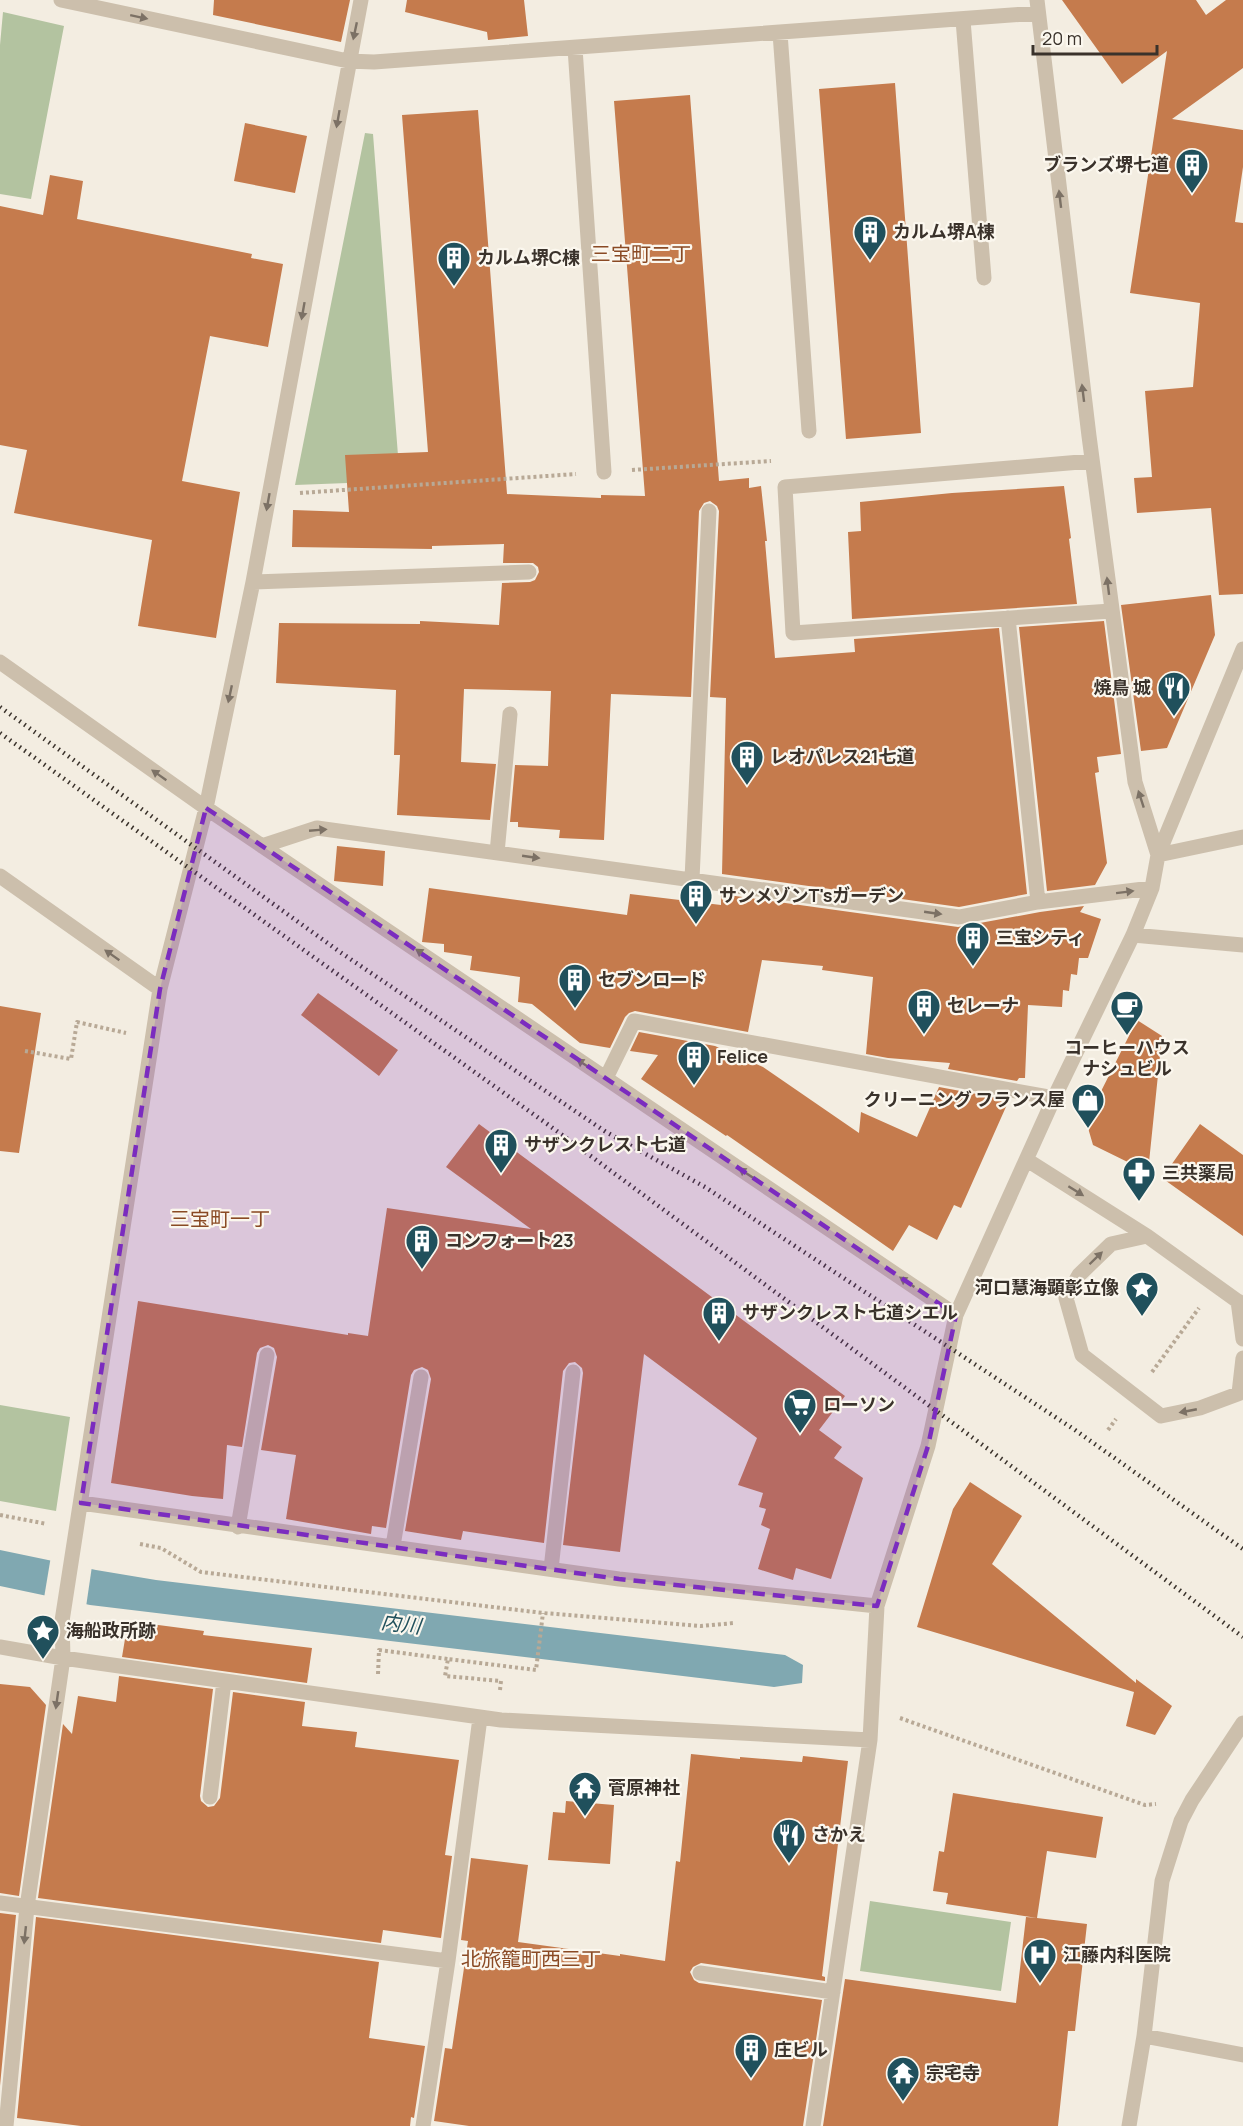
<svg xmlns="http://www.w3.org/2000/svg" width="1243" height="2126" viewBox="0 0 1243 2126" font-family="Manrope,'Noto Sans JP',sans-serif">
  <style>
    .green { fill: #b3c3a0 }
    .water { fill: #80a8b1 }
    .pier { fill: #f3ede1 }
    .building { fill: #c57b4d }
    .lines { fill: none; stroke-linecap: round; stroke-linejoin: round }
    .path { stroke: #b8a996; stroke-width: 4; stroke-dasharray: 3 3; stroke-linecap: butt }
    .minor { stroke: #ccbfac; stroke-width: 15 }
    .rail { stroke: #3a322b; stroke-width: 4.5; stroke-dasharray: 1.5 4.5; stroke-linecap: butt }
    .oneway { fill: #7c7165 }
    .marked { fill: #7b2cbf; fill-opacity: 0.2; stroke: #7b2cbf; stroke-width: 4.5; stroke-dasharray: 12 8; stroke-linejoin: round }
    .labels { text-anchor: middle; stroke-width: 4.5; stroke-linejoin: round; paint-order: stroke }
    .poi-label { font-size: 18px; font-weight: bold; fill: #3a322b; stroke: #fbf7ee; text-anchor: start }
    .neighbourhood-label { font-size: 20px; fill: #8a4a24; stroke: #fbf7ee }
    .water-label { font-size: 20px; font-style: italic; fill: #20505c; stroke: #fbf7ee }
  </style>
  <rect width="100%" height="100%" fill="#f3ede1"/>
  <!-- green -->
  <path class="green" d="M3,12L64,26L31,199L0,194V45Z
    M365,133L373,134L400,481L295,485Z
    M0,1405L70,1417L56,1511L0,1501Z
    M870,1901L1011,1922L1001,1991L860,1971Z"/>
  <!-- water -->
  <path class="water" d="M0,1550L96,1570L156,1580L785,1655L803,1665L802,1683L774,1687L90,1605L0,1586Z"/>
  <!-- pier -->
  <path class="pier" d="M51,1556L92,1566L86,1607L44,1598Z"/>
  <!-- building -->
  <path class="building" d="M214,0H350L341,42L213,15Z
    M407,0H524L528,36L488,40L487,32L405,12Z
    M1062,0H1196L1206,15L1226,0H1243V68L1172,119L1243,130V167L1235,222L1243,223V594L1219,595L1211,508L1137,513L1134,478L1152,477L1145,391L1193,387L1200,303L1130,293L1167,51L1122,84Z
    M895,83L921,433L846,439L819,89Z
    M690,95L719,481L749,478V488L761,486L767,541H765L775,658L855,652L854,639L999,628L1027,894L959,907L722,874L726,698L710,697L719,511L717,506L710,501L704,503L699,511L691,697L611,694L604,840L559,838L560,830L518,827V822H510L515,765L548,766L551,691L464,689L461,762L496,764L490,820L397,815L400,755H394L396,690L276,683L279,623L420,624V621L499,625L502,583L530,582L535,580L539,572L538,567L533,563H503L504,544L432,546V549L292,547L293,510L349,512L345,455L428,452L402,115L478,110L507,494L601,498V495L645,496L614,101Z
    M245,123L307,136L295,193L234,181Z
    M50,175L83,181L77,219L252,254L251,258L283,264L268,347L210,336L182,481L240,492L216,638L138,626L152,540L14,513L27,450L0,445V206L43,215Z
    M1064,486L1071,538L1069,539L1077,604L852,619L848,532L861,531L860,502L952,493Z
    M1211,595L1215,635L1167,748L1141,751L1121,605Z
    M1104,621L1121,754L1097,757L1099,772L1095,773L1107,863L1095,885L1047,891L1019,627Z
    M337,846L385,851L383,886L334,881Z
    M429,888L627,915L630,894L721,905V894L958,927L1040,912L1084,906L1080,912L1101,919L1088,958H1079L1077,975L1071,974L1069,991L1063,990L1062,1007L1028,1005L1025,1078H1019L1017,1081L948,1069L950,1063L888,1058L866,1054L873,977L822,970L823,966L762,960L748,1032L635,1011L629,1013L625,1017L610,1048L580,1043L532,1004L518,1002L520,977L470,970L472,956L444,952V944L422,942Z
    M318,993L398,1050L379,1076L301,1015Z
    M0,1006L41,1013L19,1153L0,1151Z
    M1137,1020L1162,1036L1148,1172L1093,1145L1086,1121Z
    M639,1032L715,1046L763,1067L859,1133L861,1112L917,1137L939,1087L1009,1100L961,1208L954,1205L937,1240L909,1225L893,1251L727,1135L726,1136L641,1079L658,1055L630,1051Z
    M479,1124L845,1396L819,1430L842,1447L834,1458L863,1478L831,1579L796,1568L793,1580L758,1569L770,1529L761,1525L766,1509L759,1507L763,1493L738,1485L757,1438L644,1354L620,1552L563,1545L583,1373L582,1368L575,1362L569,1363L563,1371L544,1543L463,1531L461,1540L405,1531L431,1379L428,1370L422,1367L414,1370L411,1375L386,1528L372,1526L371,1534L286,1519L296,1455L261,1450L277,1357L274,1348L268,1345L260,1348L257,1353L242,1447L227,1445L223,1499L192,1496L111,1483L138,1301L348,1335V1333L368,1336L387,1208L531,1229L446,1167Z
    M1200,1124L1243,1155V1236L1162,1178Z
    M970,1482L1022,1516L992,1564L1136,1683V1679L1172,1706L1155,1735L1126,1726L1134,1692L917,1627L953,1509Z
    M128,1621L204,1631L203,1635L312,1648L307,1683L122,1657Z
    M119,1676L213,1689L200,1796L201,1801L208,1807L214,1806L220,1798L233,1692L305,1702L302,1726L357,1732L355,1747L459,1760L445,1855L452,1856L441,1938L383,1930L381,1943L38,1898L63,1724L72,1734L78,1696L116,1702Z
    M0,1684L30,1687L46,1705L19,1896L0,1893Z
    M691,1754L740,1759V1757L802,1762L803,1756L848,1761L822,1976L825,1977V1981L701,1963L693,1967L690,1972L694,1980L699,1983L822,2000L803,2126H469L434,2121L445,2048L452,2049L468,1941L461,1940L471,1858L528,1865L518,1942L620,1956V1954L665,1961L676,1861L680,1862Z
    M953,1793L1103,1817L1096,1858L1047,1851L1037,1918L1087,1924L1075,2031H1068L1058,2126H823L845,1979L1016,2003L1026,1917L1037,1918L946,1904L948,1893L933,1891L939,1851L944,1852Z
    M566,1801L614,1805L610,1864L548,1860L553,1812L565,1813Z
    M0,1913L16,1915L0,2086Z
    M36,1917L379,1962L369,2038L425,2046L414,2118L411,2117L410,2126H81L17,2118Z"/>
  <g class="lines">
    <!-- path -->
    <path class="path" d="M632,470L771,461
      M300,493L576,474
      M25,1051L71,1059L77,1022L126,1033
      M1152,1372L1199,1308
      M1108,1430L1116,1419
      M0,1515L47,1524
      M140,1544L161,1548L201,1572L543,1613L701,1626L734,1623
      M378,1674L379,1650L448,1659
      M500,1690L501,1681L445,1676L448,1659L536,1670L543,1613
      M900,1718L1145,1805L1156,1804"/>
    <!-- minor -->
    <path class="minor" d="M61,0L348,61L374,62L1038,13
      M1037,0L1089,436L1135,782L1158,855L1243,837
      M963,20L984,278
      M780,33L809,431
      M575,48L604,472
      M1092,461L785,487L793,633L1111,611
      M253,582L529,572
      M1008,618L1038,902
      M0,662L206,808L956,1315
      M262,846L317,828L959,917L1038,902L1152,888
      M497,853L510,714
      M0,876L160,989
      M692,879L709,511
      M1133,935L1243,945
      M606,1078L634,1021L1054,1098
      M1027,1160L1147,1236L1243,1305
      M1147,1236L1111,1244L1079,1275L1066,1298L1082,1355L1161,1416L1200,1408L1243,1392
      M1238,1301L1243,1339
      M1239,1393L1243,1358
      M81,1503L619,1579L877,1606
      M238,1527L267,1355
      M393,1546L421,1377
      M551,1569L573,1372
      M0,1647L63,1658L501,1720L870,1740
      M210,1797L224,1681
      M0,1903L448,1961L423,2126
      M448,1961L480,1718
      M700,1973L833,1992
      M1144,2036L1243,2055
      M6,2126L27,1907L63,1658L62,1621L160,989L206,808L253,582L361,0
      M813,2126L870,1740L877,1606L928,1446L956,1315L1054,1098L1133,935L1152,888L1158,855L1243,649
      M1129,2126L1144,2036L1162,1881L1181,1821L1192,1800L1243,1723"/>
    <!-- rail -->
    <path class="rail" d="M0,707L340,952L606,1132L705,1187L1075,1430L1243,1549
      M0,733L550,1126L1243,1637"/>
  </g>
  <!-- one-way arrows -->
  <defs><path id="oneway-solid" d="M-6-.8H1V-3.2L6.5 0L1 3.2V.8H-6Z" transform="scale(1.5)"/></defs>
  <g class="oneway">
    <use href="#oneway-solid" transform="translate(139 17) rotate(12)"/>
    <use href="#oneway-solid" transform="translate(355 31) rotate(102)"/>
    <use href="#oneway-solid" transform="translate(338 119) rotate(100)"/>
    <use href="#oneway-solid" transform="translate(1060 199) rotate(-97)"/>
    <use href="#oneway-solid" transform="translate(303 311) rotate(100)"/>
    <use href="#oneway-solid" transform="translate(1083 393) rotate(-97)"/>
    <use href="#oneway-solid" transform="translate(268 502) rotate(100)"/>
    <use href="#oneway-solid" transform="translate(1108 586) rotate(-97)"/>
    <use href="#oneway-solid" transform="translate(230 694) rotate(102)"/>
    <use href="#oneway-solid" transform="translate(159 775) rotate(-145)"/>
    <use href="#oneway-solid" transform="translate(1141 799) rotate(-108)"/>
    <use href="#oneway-solid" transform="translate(318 830) rotate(-5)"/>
    <use href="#oneway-solid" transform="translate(531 857) rotate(8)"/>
    <use href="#oneway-solid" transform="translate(1125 892) rotate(-7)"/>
    <use href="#oneway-solid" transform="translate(933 913) rotate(8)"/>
    <use href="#oneway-solid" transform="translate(423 954) rotate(-146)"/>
    <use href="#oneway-solid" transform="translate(112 955) rotate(-145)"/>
    <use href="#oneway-solid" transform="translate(584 1064) rotate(-146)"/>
    <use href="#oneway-solid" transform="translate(746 1173) rotate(-146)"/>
    <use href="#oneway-solid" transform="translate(1076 1191) rotate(32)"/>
    <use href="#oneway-solid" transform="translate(1096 1258) rotate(-44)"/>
    <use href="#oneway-solid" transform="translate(907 1282) rotate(-146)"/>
    <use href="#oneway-solid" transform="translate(1188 1411) rotate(169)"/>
    <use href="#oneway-solid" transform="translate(57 1700) rotate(98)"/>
    <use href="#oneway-solid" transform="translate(25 1935) rotate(96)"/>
  </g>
  <!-- marked area -->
  <path class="marked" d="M206,808L956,1315L928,1446L877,1606L619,1579L81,1503L160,989Z"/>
  <!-- icons -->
  <defs>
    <symbol id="building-pin" viewBox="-11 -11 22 30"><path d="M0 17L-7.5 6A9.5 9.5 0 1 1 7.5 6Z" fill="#20505c" stroke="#fbf7ee"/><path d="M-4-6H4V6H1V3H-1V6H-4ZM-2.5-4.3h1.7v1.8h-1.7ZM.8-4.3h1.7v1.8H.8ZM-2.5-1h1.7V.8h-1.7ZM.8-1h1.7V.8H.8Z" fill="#fff"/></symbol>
    <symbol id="restaurant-pin" viewBox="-11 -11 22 30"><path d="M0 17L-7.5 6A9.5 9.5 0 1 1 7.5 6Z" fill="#20505c" stroke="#fbf7ee"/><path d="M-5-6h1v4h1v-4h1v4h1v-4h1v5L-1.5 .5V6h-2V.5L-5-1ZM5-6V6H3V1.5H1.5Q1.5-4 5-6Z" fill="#fff"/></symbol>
    <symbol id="cafe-pin" viewBox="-11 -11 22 30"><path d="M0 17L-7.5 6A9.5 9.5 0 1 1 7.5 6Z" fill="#20505c" stroke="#fbf7ee"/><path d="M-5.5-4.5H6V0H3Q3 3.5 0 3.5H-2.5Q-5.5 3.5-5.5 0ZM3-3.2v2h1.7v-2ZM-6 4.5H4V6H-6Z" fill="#fff"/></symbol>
    <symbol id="shop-pin" viewBox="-11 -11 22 30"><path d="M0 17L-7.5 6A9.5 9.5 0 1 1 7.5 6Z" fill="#20505c" stroke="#fbf7ee"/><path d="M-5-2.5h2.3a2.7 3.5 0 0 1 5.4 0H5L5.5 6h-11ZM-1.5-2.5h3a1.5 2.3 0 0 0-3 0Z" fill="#fff"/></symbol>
    <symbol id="pharmacy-pin" viewBox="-11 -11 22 30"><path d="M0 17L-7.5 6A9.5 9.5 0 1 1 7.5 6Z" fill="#20505c" stroke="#fbf7ee"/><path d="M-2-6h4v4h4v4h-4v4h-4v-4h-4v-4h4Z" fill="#fff"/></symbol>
    <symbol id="sight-pin" viewBox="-11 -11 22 30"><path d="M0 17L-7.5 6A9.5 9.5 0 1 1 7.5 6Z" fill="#20505c" stroke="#fbf7ee"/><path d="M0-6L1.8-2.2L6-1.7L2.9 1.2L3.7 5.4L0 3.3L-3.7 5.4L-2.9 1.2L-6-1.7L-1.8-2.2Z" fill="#fff"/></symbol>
    <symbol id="supermarket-pin" viewBox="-11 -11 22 30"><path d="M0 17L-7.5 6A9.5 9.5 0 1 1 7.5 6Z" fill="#20505c" stroke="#fbf7ee"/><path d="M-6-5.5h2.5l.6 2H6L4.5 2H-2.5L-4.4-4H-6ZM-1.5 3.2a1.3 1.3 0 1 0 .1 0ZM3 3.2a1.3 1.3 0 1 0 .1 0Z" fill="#fff"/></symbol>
    <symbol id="temple-pin" viewBox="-11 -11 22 30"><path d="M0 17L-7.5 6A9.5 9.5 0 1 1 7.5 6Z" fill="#20505c" stroke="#fbf7ee"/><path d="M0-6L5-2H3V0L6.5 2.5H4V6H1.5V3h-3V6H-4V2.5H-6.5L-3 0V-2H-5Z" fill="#fff"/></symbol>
    <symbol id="hospital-pin" viewBox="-11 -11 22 30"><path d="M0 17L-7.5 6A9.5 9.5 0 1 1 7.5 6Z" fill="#20505c" stroke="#fbf7ee"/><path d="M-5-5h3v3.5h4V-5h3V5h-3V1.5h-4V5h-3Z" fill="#fff"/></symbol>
  </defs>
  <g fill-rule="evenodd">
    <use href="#building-pin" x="1173" y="146" width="38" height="52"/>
    <use href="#building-pin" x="851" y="213" width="38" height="52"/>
    <use href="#building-pin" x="435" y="239" width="38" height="52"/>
    <use href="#restaurant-pin" x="1155" y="669" width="38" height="52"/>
    <use href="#building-pin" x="728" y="738" width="38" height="52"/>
    <use href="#building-pin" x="677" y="877" width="38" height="52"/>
    <use href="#building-pin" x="954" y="919" width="38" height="52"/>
    <use href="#building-pin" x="556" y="961" width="38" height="52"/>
    <use href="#building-pin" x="905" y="987" width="38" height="52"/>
    <use href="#cafe-pin" x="1108" y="988" width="38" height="52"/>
    <use href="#building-pin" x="675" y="1038" width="38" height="52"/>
    <use href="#shop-pin" x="1069" y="1081" width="38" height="52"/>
    <use href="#building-pin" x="482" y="1126" width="38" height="52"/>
    <use href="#pharmacy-pin" x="1120" y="1154" width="38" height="52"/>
    <use href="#building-pin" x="403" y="1222" width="38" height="52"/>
    <use href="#sight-pin" x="1123" y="1269" width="38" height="52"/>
    <use href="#building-pin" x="700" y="1294" width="38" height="52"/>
    <use href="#supermarket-pin" x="781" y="1386" width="38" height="52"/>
    <use href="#sight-pin" x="24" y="1612" width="38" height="52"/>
    <use href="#temple-pin" x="566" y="1769" width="38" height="52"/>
    <use href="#restaurant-pin" x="770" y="1816" width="38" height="52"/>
    <use href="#hospital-pin" x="1021" y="1936" width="38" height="52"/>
    <use href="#building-pin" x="732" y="2031" width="38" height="52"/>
    <use href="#temple-pin" x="884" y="2054" width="38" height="52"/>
  </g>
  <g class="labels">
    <!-- poi labels -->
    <g class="poi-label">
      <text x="1169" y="171" text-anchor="end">ブランズ堺七道</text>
      <text x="893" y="238">カルム堺A棟</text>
      <text x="477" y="264">カルム堺C棟</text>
      <text x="1151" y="694" text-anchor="end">焼鳥 城</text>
      <text x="770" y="763">レオパレス21七道</text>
      <text x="719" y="902">サンメゾンT'sガーデン</text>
      <text x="996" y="944">三宝シティ</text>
      <text x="598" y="986">セブンロード</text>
      <text x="947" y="1012">セレーナ</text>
      <text x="1127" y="1054" text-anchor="middle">コーヒーハウス<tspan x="1127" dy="21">ナシュビル</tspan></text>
      <text x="717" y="1063">Felice</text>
      <text x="1065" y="1106" text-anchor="end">クリーニング フランス屋</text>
      <text x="524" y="1151">サザンクレスト七道</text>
      <text x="1162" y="1179">三共薬局</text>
      <text x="445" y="1247">コンフォート23</text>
      <text x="1119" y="1294" text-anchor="end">河口慧海顕彰立像</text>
      <text x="742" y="1319">サザンクレスト七道シエル</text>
      <text x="823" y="1411">ローソン</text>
      <text x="66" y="1637">海船政所跡</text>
      <text x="608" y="1794">菅原神社</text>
      <text x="812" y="1841">さかえ</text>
      <text x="1063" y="1961">江藤内科医院</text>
      <text x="774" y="2056">庄ビル</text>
      <text x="926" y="2079">宗宅寺</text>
    </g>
    <!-- neighbourhood labels -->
    <g class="neighbourhood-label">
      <text x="641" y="261">三宝町二丁</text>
      <text x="220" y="1226">三宝町一丁</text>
      <text x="531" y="1966">北旅籠町西三丁</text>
    </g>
    <!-- water labels -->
    <g class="water-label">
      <text transform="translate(401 1624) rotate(7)" y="7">内川</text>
    </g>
  </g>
  <!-- scale -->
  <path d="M1033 45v9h124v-9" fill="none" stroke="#3a322b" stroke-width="3"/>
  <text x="1042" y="45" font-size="18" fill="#3a322b" stroke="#fbf7ee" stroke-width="4.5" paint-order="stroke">20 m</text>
</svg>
